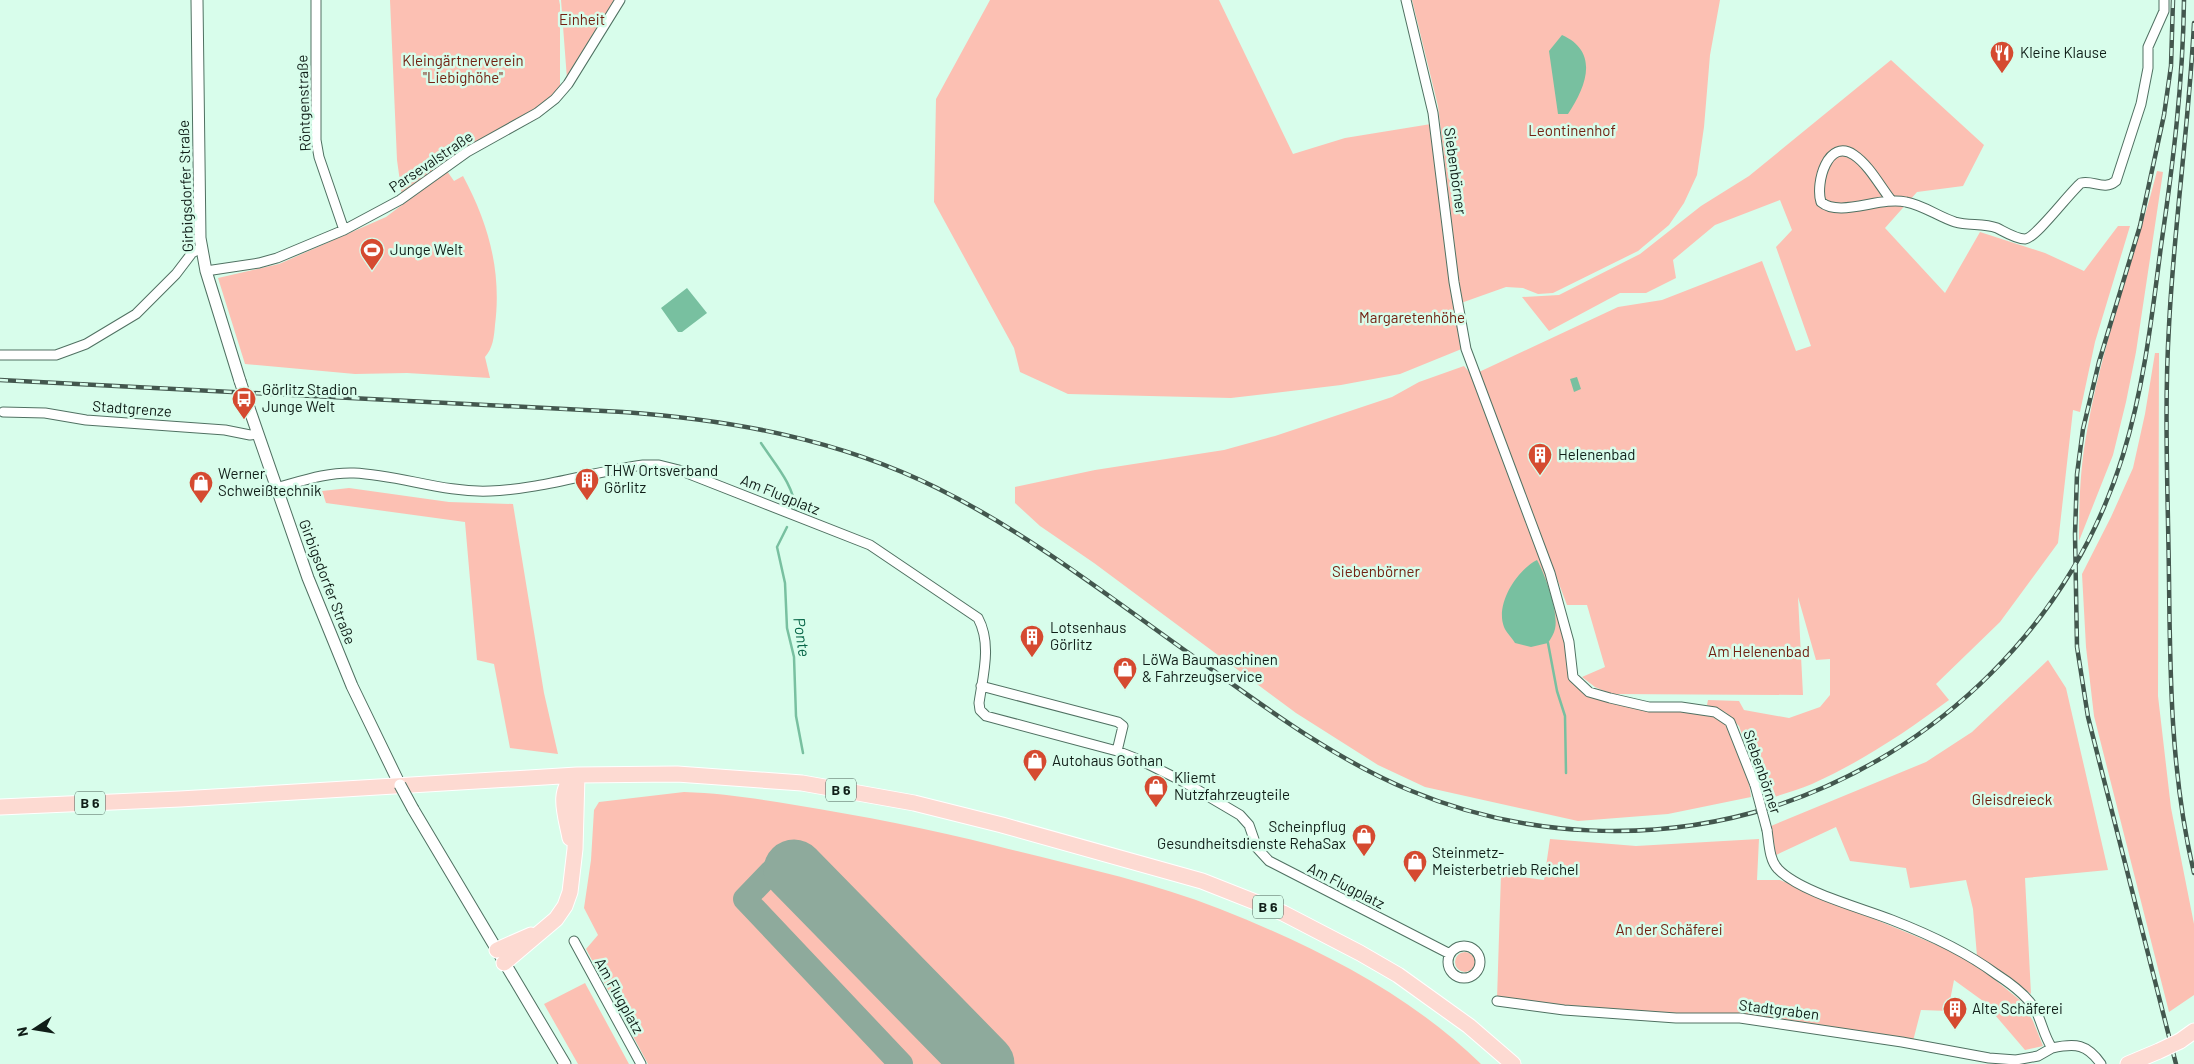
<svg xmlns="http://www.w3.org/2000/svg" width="2194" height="1064" viewBox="0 0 2194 1064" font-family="Barlow,sans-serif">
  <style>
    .green { fill: #fcc0b3 }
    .water { fill: #78c0a0 }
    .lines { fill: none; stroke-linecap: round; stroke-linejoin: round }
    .stream { stroke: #78c0a0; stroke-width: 2.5 }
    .taxiway { stroke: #8eaa9c; stroke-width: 24 }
    .runway { stroke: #8eaa9c; stroke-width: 61 }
    .minor-casing { stroke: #507162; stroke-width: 11 }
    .tertiary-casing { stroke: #507162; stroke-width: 13 }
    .primary-casing { stroke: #fff; stroke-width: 17 }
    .minor { stroke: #fff; stroke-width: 9 }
    .tertiary { stroke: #fff; stroke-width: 11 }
    .primary { stroke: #fddad2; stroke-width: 15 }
    .rail-casing { stroke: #43574e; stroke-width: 4.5 }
    .rail { stroke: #d8fdeb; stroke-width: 2.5; stroke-dasharray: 8; stroke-linecap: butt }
    .minor-bridge-casing { stroke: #507162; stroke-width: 11; stroke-linecap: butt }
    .tertiary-bridge-casing { stroke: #507162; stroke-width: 13; stroke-linecap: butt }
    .primary-bridge-casing { stroke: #fff; stroke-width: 17; stroke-linecap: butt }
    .minor-bridge { stroke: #fff; stroke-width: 9 }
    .tertiary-bridge { stroke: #fff; stroke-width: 11 }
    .primary-bridge { stroke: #fddad2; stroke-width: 15 }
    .labels { text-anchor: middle; stroke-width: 5; stroke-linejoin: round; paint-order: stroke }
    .shield { fill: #d8fdeb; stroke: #4c6157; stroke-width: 1 }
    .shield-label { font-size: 14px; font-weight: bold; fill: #101e18 }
    .park-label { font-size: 15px; fill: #722112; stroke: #d8fdeb }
    .poi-label { font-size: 15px; fill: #101e18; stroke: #d8fdeb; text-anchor: start }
    .street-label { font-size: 15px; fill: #101e18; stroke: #d8fdeb }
    .water-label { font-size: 16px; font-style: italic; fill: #086648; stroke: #d8fdeb }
  </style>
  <rect width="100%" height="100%" fill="#d8fdeb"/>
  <!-- green -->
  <path class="green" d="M390,0H559L560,5V88L544,103L466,148L402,196L397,160Z
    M561,0H619L567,79Z
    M990,0H1219L1293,154L1345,138L1431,124L1464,348L1400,374L1341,385L1231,398L1068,394L1020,372L1014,348L934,202L936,99Z
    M1412,0H1720L1710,55L1704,127L1697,175L1684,203L1669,225L1638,251L1553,293L1538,294L1523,288L1506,287L1461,303L1438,106Z
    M1891,60L1984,145L1963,186L1917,192L1885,228L1945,293L1980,232L2045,253L2084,271L2118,226H2130L2095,342L2080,412L2073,410L2058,543L2000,622L1936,684L1949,700C1906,732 1861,762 1812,784C1797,790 1780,795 1765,800L1739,726L1725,712L1707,705L1708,700L1739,701L1744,710L1789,718L1820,707L1830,695V659L1816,660L1798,597L1803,695L1611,694L1595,687L1582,677L1605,667L1587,605H1567L1479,372L1618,307L1662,300L1762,261L1796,351L1811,346L1776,247L1792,230L1780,200L1715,225L1673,260L1676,278L1646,293H1620L1549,331L1522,297L1559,295L1640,254L1701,206L1749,176Z
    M447,171L454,181L463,176C488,222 502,271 495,325C494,337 493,348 485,357L490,378L407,373L355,374L245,364L218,278L279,264L386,217Z
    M2157,171L2163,172L2136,352L2126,402L2113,455L2079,541C2079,504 2080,467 2087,431C2102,343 2135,258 2157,171Z
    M2155,353H2159L2158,696L2171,808L2194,924V995L2169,1012L2094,716L2086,647L2082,574L2111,517L2133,468L2145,414Z
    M1464,366L1470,373L1530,526L1558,609L1571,679L1590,696L1715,712L1730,722L1746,762L1751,797L1668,814L1578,821L1425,787L1378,765L1296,713L1094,563L1040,526L1015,503V487L1095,470L1224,450L1275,436L1392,397L1419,382Z
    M349,488L449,502L513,504L544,693L558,754L510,748L494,664L477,660L465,522L326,503L322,491Z
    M2048,660L2066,688L2108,870L2025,878L2031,994L1999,970L1977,956L1973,909L1966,880L1910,888L1906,868L1850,861L1836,827L1776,855L1771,826L1926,762L1972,732Z
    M684,792C722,793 758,799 795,805C863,816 930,829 997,846C1071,865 1149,881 1220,909C1314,946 1408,993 1481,1064H648L586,949L598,935L584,908L591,860L594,810L599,802Z
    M1550,839L1636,846L1759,839L1757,880H1780L1954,952L1988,974L2021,1001L2033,1021L2043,1046L2025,1050L1983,1001L1954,980L1948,1011L1921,1010L1913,1041L1742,1016H1675L1497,999L1501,874L1544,880Z
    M1455 962a10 10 0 1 1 20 0a10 10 0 1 1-20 0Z
    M585,983L629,1064H578L544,1004Z"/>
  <!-- water -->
  <path class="water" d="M1562,35C1600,52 1586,87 1568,114H1558L1549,51Z
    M687,288L707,313L682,332H678L661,308Z
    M1577,377L1581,389L1574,392L1570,379Z
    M1537,560C1545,574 1559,613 1555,629C1554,634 1551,638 1548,643L1531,647L1515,643C1512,638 1506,632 1504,627C1495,604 1517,570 1537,560Z"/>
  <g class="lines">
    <!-- stream -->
    <path class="stream" d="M761,443C776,466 793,483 796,511
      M787,527L777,547L785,583L787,628L794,657L796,716L803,753
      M1548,643L1557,691L1565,716L1566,773"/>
    <!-- taxiway -->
    <path class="taxiway" d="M794,870L775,868L745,899L901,1064"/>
    <!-- runway -->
    <path class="runway" d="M794,870L984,1064"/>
    <defs>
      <path id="minor" d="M316,0V140L319,157L344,230
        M1406,0L1433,113L1454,282L1466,349L1550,573L1569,642L1573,677L1589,692L1610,698L1649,707H1681L1715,712L1730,722L1755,785
        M1891,200C1880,186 1869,165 1854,155C1828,137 1815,183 1821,202C1840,218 1880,196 1906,202C1923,205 1939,217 1955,222C1969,226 1983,223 1997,228C2005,232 2016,239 2025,239C2036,238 2069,193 2081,183C2094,180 2104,191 2116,181L2141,104L2148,68V47L2164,11V0
        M206,271L259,263L277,258L344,230L400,200L467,152L537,113L555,99L568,84L620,0
        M0,355H56L86,344L136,314L176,274L192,253L201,248
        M3,412L45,413L86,420L225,430L250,435L258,434
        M276,488C302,481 327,472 354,473C400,475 444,493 490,491C541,489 592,472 643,465H659L679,470L870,545L978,618C992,644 983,675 979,703L980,710L986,716L1117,751L1140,760L1184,782L1240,815L1249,825L1257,848L1269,861L1450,954
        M981,686L1118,722L1123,726L1117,751
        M1767,830C1769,842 1769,860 1778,869C1800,892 1862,908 1892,920C1928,934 1965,951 1996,974C2010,983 2030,998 2037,1013C2042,1024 2045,1038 2052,1048C2076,1043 2087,1044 2101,1064
        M574,941L641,1064
        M1448 962a16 16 0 1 1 32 0a16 16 0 1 1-32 0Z
        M1497,1001L1564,1010L1676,1018H1740L1902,1042L1989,1058L2016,1060L2038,1056L2052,1048"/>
      <path id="tertiary" d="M197,0L200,238L206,271L240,381
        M249,408L308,578L352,686L400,785
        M413,809L565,1064"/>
      <path id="primary" d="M0,807L180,799L577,775L677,774L802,783L914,803L1002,825L1202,881L1283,913L1360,953L1398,975L1469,1026L1513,1064
        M570,838C566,816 555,789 577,775
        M497,950L531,935
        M504,963L556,919L565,906L570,892L575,849L577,775
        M2180,1041L2194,1031
        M2128,1064L2159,1051"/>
    </defs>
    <!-- minor casing -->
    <use href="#minor" class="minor-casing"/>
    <!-- tertiary casing -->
    <use href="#tertiary" class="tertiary-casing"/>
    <!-- primary casing -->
    <use href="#primary" class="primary-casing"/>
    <!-- minor -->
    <use href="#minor" class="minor"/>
    <!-- tertiary -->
    <use href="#tertiary" class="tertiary"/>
    <!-- primary -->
    <use href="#primary" class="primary"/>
    <defs>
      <path id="rail" d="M2173,0L2171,66L2164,115L2140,226L2099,362L2083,429L2077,474L2075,534L2077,647L2088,717L2176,1064
        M2194,23C2189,124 2174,225 2169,326C2164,410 2168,495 2169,579C2170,678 2171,776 2194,873
        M0,380L623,412C732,420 838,439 937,488C1028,533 1108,596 1190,654C1261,704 1330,757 1409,790C1524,838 1654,844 1772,807C1938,754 2072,622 2123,455C2144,387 2152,316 2161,246C2173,164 2183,83 2184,0"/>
    </defs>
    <!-- rail casing -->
    <use href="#rail" class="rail-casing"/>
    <!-- rail -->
    <use href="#rail" class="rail"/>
    <defs>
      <path id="minor-bridge" d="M1755,785L1767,830"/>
      <path id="tertiary-bridge" d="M240,381L249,408
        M400,785L413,809"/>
      <path id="primary-bridge" d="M2159,1051L2180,1041"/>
    </defs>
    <!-- minor-bridge casing -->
    <use href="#minor-bridge" class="minor-bridge-casing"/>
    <!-- tertiary-bridge casing -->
    <use href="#tertiary-bridge" class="tertiary-bridge-casing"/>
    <!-- primary-bridge casing -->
    <use href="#primary-bridge" class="primary-bridge-casing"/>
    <!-- minor-bridge -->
    <use href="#minor-bridge" class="minor-bridge"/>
    <!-- tertiary-bridge -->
    <use href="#tertiary-bridge" class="tertiary-bridge"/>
    <!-- primary-bridge -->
    <use href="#primary-bridge" class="primary-bridge"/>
  </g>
  <!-- icons -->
  <defs>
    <symbol id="restaurant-pin" viewBox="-11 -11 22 30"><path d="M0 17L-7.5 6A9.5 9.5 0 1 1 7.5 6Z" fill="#d54a30" stroke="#d8fdeb"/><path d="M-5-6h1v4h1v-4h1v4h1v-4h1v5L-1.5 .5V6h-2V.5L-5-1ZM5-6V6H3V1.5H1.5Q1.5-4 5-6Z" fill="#fff"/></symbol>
    <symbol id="stadium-pin" viewBox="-11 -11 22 30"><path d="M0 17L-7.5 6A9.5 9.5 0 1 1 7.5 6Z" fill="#d54a30" stroke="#d8fdeb"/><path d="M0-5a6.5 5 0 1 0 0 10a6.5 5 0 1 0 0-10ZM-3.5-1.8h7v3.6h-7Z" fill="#fff"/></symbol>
    <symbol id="bus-pin" viewBox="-11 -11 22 30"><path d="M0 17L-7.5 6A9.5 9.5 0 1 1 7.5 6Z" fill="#d54a30" stroke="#d8fdeb"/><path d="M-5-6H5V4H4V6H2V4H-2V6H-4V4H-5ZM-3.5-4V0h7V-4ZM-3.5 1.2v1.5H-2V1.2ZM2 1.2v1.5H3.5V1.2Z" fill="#fff"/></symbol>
    <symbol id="building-pin" viewBox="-11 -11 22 30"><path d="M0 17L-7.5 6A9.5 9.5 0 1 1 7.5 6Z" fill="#d54a30" stroke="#d8fdeb"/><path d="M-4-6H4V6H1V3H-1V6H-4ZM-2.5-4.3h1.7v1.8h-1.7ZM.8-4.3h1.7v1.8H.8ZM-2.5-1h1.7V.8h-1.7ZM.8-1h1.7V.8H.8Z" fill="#fff"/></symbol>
    <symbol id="shop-pin" viewBox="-11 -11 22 30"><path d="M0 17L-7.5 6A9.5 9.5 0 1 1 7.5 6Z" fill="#d54a30" stroke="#d8fdeb"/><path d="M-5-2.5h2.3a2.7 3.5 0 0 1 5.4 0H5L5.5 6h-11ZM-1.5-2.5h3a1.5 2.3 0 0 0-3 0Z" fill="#fff"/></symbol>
  </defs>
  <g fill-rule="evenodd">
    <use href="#restaurant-pin" x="1988" y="39" width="28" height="38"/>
    <use href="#stadium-pin" x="358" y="236" width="28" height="38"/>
    <use href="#bus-pin" x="230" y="385" width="28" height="38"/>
    <use href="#building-pin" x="1526" y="441" width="28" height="38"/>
    <use href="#building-pin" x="573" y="466" width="28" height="38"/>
    <use href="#shop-pin" x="187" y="469" width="28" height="38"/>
    <use href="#building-pin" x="1018" y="623" width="28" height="38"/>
    <use href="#shop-pin" x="1111" y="655" width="28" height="38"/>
    <use href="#shop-pin" x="1021" y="747" width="28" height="38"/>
    <use href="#shop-pin" x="1142" y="773" width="28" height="38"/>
    <use href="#shop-pin" x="1350" y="822" width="28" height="38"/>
    <use href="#shop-pin" x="1401" y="848" width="28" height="38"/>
    <use href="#building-pin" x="1941" y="995" width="28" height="38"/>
  </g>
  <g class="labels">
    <!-- shield labels -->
    <g class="shield">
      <rect x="826" y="778.5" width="30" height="23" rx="4"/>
      <rect x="75" y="791.5" width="30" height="23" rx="4"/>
      <rect x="1253" y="895.5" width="30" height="23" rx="4"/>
    </g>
    <g class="shield-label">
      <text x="841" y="795">B 6</text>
      <text x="90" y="808">B 6</text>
      <text x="1268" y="912">B 6</text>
    </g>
    <!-- park labels -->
    <g class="park-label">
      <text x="582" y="25">Einheit</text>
      <text x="463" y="66">Kleingärtnerverein<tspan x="463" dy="17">"Liebighöhe"</tspan></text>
      <text x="1572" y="136">Leontinenhof</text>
      <text x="1412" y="323">Margaretenhöhe</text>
      <text x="1376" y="577">Siebenbörner</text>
      <text x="1759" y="657">Am Helenenbad</text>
      <text x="2012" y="805">Gleisdreieck</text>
      <text x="1669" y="935">An der Schäferei</text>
    </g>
    <!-- poi labels -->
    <g class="poi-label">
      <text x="2020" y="58">Kleine Klause</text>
      <text x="390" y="255">Junge Welt</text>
      <text x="262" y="395">Görlitz Stadion<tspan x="262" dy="17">Junge Welt</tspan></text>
      <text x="1558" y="460">Helenenbad</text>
      <text x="604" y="476">THW Ortsverband<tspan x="604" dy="17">Görlitz</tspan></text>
      <text x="218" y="479">Werner<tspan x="218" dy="17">Schweißtechnik</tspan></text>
      <text x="1050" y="633">Lotsenhaus<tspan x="1050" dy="17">Görlitz</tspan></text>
      <text x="1142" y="665">LöWa Baumaschinen<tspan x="1142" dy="17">&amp; Fahrzeugservice</tspan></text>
      <text x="1052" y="766">Autohaus Gothan</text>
      <text x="1174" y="783">Kliemt<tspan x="1174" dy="17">Nutzfahrzeugteile</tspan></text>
      <text x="1346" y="832" text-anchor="end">Scheinpflug<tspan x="1346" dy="17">Gesundheitsdienste RehaSax</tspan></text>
      <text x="1432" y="858">Steinmetz-<tspan x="1432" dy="17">Meisterbetrieb Reichel</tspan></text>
      <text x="1972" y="1014">Alte Schäferei</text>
    </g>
    <!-- street labels -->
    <g class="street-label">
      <text transform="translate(304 103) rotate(-92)" y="5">Röntgenstraße</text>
      <text transform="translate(431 162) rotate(-34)" y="5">Parsevalstraße</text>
      <text transform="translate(1455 171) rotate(82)" y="5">Siebenbörner</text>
      <text transform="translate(186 186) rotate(-92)" y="5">Girbigsdorfer Straße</text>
      <text transform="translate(132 409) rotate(4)" y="5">Stadtgrenze</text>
      <text transform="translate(780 495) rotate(22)" y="5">Am Flugplatz</text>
      <text transform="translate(327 582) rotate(69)" y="5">Girbigsdorfer Straße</text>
      <text transform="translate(1762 772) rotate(71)" y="5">Siebenbörner</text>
      <text transform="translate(1346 886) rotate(27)" y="5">Am Flugplatz</text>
      <text transform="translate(619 996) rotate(61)" y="5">Am Flugplatz</text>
      <text transform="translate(1779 1010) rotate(7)" y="5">Stadtgraben</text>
    </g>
    <!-- water labels -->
    <g class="water-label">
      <text transform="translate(802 637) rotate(82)" y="6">Ponte</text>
    </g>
  </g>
  <!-- north arrow -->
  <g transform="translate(35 1029) rotate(258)" stroke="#d8fdeb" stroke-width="4" paint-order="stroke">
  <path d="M0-4L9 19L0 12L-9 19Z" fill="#101e18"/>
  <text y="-8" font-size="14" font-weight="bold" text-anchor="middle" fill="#101e18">N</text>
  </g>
</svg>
